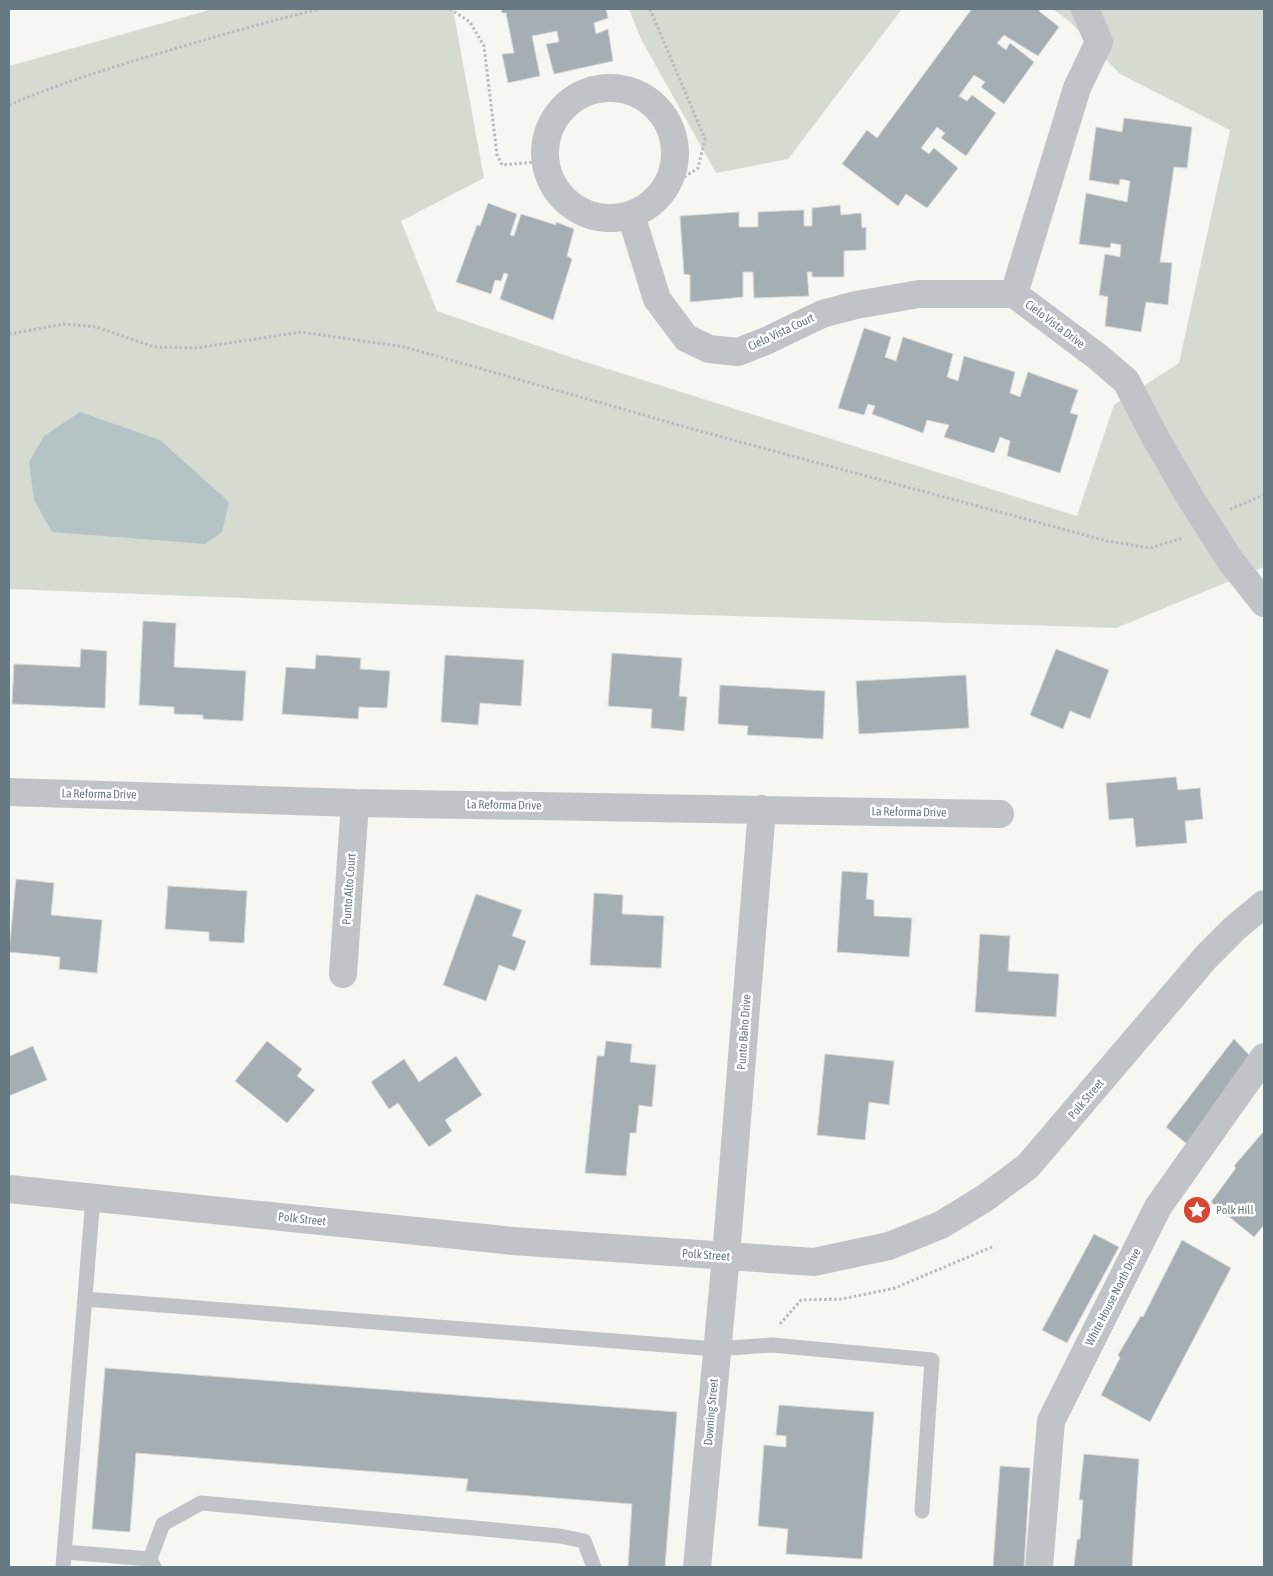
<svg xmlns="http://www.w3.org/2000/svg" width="1273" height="1576" viewBox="0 0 1273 1576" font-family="'Asap Condensed',sans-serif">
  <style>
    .green { fill: #d6dbd2 }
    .water { fill: #b5c3c5 }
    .building { fill: #a5aeb2; stroke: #d8d7d6 }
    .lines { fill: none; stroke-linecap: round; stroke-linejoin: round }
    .path { stroke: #b8bbbd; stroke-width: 3; stroke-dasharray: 2.5 2.5; stroke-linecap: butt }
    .service { stroke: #c0c4c7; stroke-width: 15 }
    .minor { stroke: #c0c4c7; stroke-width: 28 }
    .labels { text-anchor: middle; stroke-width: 5; stroke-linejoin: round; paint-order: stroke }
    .street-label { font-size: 12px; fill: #677982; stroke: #fff }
    .poi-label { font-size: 12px; fill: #677982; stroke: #fff; text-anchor: start }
  </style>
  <rect width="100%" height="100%" fill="#f6f6f3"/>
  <!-- green -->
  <path class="green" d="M213,9H453L484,178L401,221L437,311L573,358L1077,516L1114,405L1179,363L1230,130L1120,74L1070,22L1053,9H1264V567L1116,628L577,611L9,589V66Z
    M629,9H902L788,159L716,173L641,39Z"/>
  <!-- water -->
  <path class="water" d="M80,412L160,440L229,502L222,532L205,544L52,532L34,500L29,462L44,436Z"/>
  <!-- building -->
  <path class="building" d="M501,9H606L608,18L594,23L596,34L608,29L613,61L554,74L546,44L559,42L557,31L532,36L540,76L508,83L502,54L514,53L506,13H502Z
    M970,9H1040L1039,11L1059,27L1038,56L1004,35L997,43L1006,50L1010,43L1034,62L1004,104L981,87L985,82L974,75L959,96L967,101L972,95L996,113L966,156L941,138L945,133L937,127L921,148L929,154L934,148L958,168L927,208L906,194L898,206L842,164L867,130L877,138L971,10Z
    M1124,118L1192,127L1187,168L1174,167L1160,262L1172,263L1168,305L1146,302L1141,332L1105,326L1108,297L1099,295L1105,254L1120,257L1121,245L1111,243L1110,248L1079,244L1086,193L1127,202L1130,181L1120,179L1119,185L1089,180L1096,127L1122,132Z
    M488,203L517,214L510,235L514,236L521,214L556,225V222L574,229L567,256L572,259L553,320L500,299L508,274L504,273L501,281L495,280L491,294L456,282L477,225L480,226Z
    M840,205L841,215L861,213L862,228L866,227V250L844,251V277H812V272H807L809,296L754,298L753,272H743V297L690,302V275L684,274L680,216L739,212V227H758V212L804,210V226H812V208Z
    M864,328L891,337L885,357L896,361L903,337L953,354L947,377L958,381L964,356L1015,372L1010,393L1020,397L1028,372L1078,390L1070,413L1078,415L1060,473L1007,456L1010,441L1000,437L994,453L944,437L949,425L927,420L923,433L872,414L875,406L868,404L864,415L838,408Z
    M143,621L176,623L174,667L246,671L243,721L203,719V715L174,714V707L139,705Z
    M81,649L107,651L105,708L12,704L14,664L80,667Z
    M1056,649L1109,670L1090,719L1070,711L1063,729L1030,715Z
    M612,653L682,658L679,696L687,697L684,731L651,728L652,709L608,706Z
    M316,655L361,658L360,669L390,671L387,708L359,707L358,719L282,714L286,667L315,669Z
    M445,655L524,660L521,706L480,703L478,725L441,722Z
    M966,675L969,728L859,734L856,681Z
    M720,685L825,691L823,739L747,735L748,726L718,724Z
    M1176,777L1178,790L1200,788L1203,819L1185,821L1187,843L1136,847L1133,818L1109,820L1106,783Z
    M842,871L868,873L866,899L874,900V916L912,918L909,957L837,952Z
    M16,879L54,883L51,915L102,920L97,973L59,969L60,957L9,952Z
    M168,886L247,891L244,943L209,941V932L165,929Z
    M594,893L623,895L622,914L664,916L661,968L590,965Z
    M476,894L522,910L512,936L526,941L515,971L499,965L486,1001L443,985Z
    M980,934L1010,936L1008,971L1059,974L1056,1017L975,1012Z
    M1234,1039L1254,1060L1187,1144L1166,1127Z
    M267,1041L302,1069L297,1076L315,1090L287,1123L235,1081Z
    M606,1041L632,1044L630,1062L656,1065L652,1107L639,1105L636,1133H630L626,1176L585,1173L597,1056H604Z
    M33,1046L47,1080L9,1096V1053L10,1056Z
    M825,1054L894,1061L889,1105L869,1102L865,1140L817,1135Z
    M456,1056L482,1095L445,1120L452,1131L429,1147L398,1103L389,1109L371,1082L404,1059L419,1082Z
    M1264,1131V1225L1254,1237L1211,1202L1236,1168L1234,1166Z
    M1094,1234L1119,1247L1067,1343L1042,1330Z
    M1182,1240L1231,1268L1150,1422L1101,1395L1120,1358L1118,1355L1141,1316L1143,1317Z
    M105,1368L677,1412L665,1567H628L632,1504L466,1491L468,1479L136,1453L130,1532L92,1529Z
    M779,1405L874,1412L862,1559L786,1554L788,1529L758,1526L764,1445L786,1447V1436L776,1435Z
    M1084,1454L1139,1459L1132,1567H1074L1077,1540L1080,1539L1083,1500H1079Z
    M1000,1466L1030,1468L1024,1567H993Z"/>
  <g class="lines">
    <!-- path -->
    <path class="path" d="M450,9L470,22L484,46L497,155L502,165L545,161
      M650,9L705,139L698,168L663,191
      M9,105C60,83 113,67 167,51C218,36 268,21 320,9
      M9,334L64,324L96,327L154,347L196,348L301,332L405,347L696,430L1107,541L1150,548L1183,538
      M1230,509L1264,495
      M780,1324L801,1300L842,1299L895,1288L994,1246"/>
    <!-- service -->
    <path class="service" d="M85,1299L716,1349L772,1345L932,1360L922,1511
      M64,1552L150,1559
      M63,1567L93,1198
      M154,1567L150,1559L163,1524L201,1503L560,1536L584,1541L594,1567"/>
    <!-- minor -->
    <path class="minor" d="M1085,9L1099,42L1077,88L1014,294L1098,357L1126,381L1155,437L1191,499L1230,560L1264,603
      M545 153a65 65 0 1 1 130 0a65 65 0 1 1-130 0Z
      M631,215L657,299L686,338L709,349L738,352L766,341L822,314L856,305L919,294H1014
      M9,792L355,803L1000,814
      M343,974L355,803
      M9,1189L513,1241L814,1262L889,1246L941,1225L985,1198L1028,1166L1206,957L1235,928L1264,904
      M697,1567L726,1256L762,809
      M1039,1567L1051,1421L1158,1207L1264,1057"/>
  </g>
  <!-- icons -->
  <defs>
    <symbol id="sight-disc" viewBox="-11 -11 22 22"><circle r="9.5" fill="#d84531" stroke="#fff"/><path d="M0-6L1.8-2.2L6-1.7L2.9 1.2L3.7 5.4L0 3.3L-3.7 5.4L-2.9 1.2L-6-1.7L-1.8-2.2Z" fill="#fff"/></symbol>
  </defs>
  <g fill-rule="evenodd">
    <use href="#sight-disc" x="1181" y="1194" width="32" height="32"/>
  </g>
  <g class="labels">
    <!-- street labels -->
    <g class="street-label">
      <text transform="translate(1055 324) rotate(37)" y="4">Cielo Vista Drive</text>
      <text transform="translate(781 332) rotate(-25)" y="4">Cielo Vista Court</text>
      <text transform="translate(99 794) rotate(1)" y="4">La Reforma Drive</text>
      <text transform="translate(504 805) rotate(1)" y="4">La Reforma Drive</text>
      <text transform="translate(909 812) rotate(1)" y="4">La Reforma Drive</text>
      <text transform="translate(349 889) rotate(-86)" y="4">Punto Alto Court</text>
      <text transform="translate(744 1032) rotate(-86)" y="4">Punto Baho Drive</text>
      <text transform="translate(1086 1099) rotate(-50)" y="4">Polk Street</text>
      <text transform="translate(302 1219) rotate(6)" y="4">Polk Street</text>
      <text transform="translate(706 1255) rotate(4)" y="4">Polk Street</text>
      <text transform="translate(1113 1297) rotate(-63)" y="4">White House North Drive</text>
      <text transform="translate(711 1412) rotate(-85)" y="4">Downing Street</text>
    </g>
    <!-- poi labels -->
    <g class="poi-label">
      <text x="1216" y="1214">Polk Hill</text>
    </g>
  </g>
  <!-- border -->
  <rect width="1273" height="1576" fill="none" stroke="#677982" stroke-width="20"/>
</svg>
